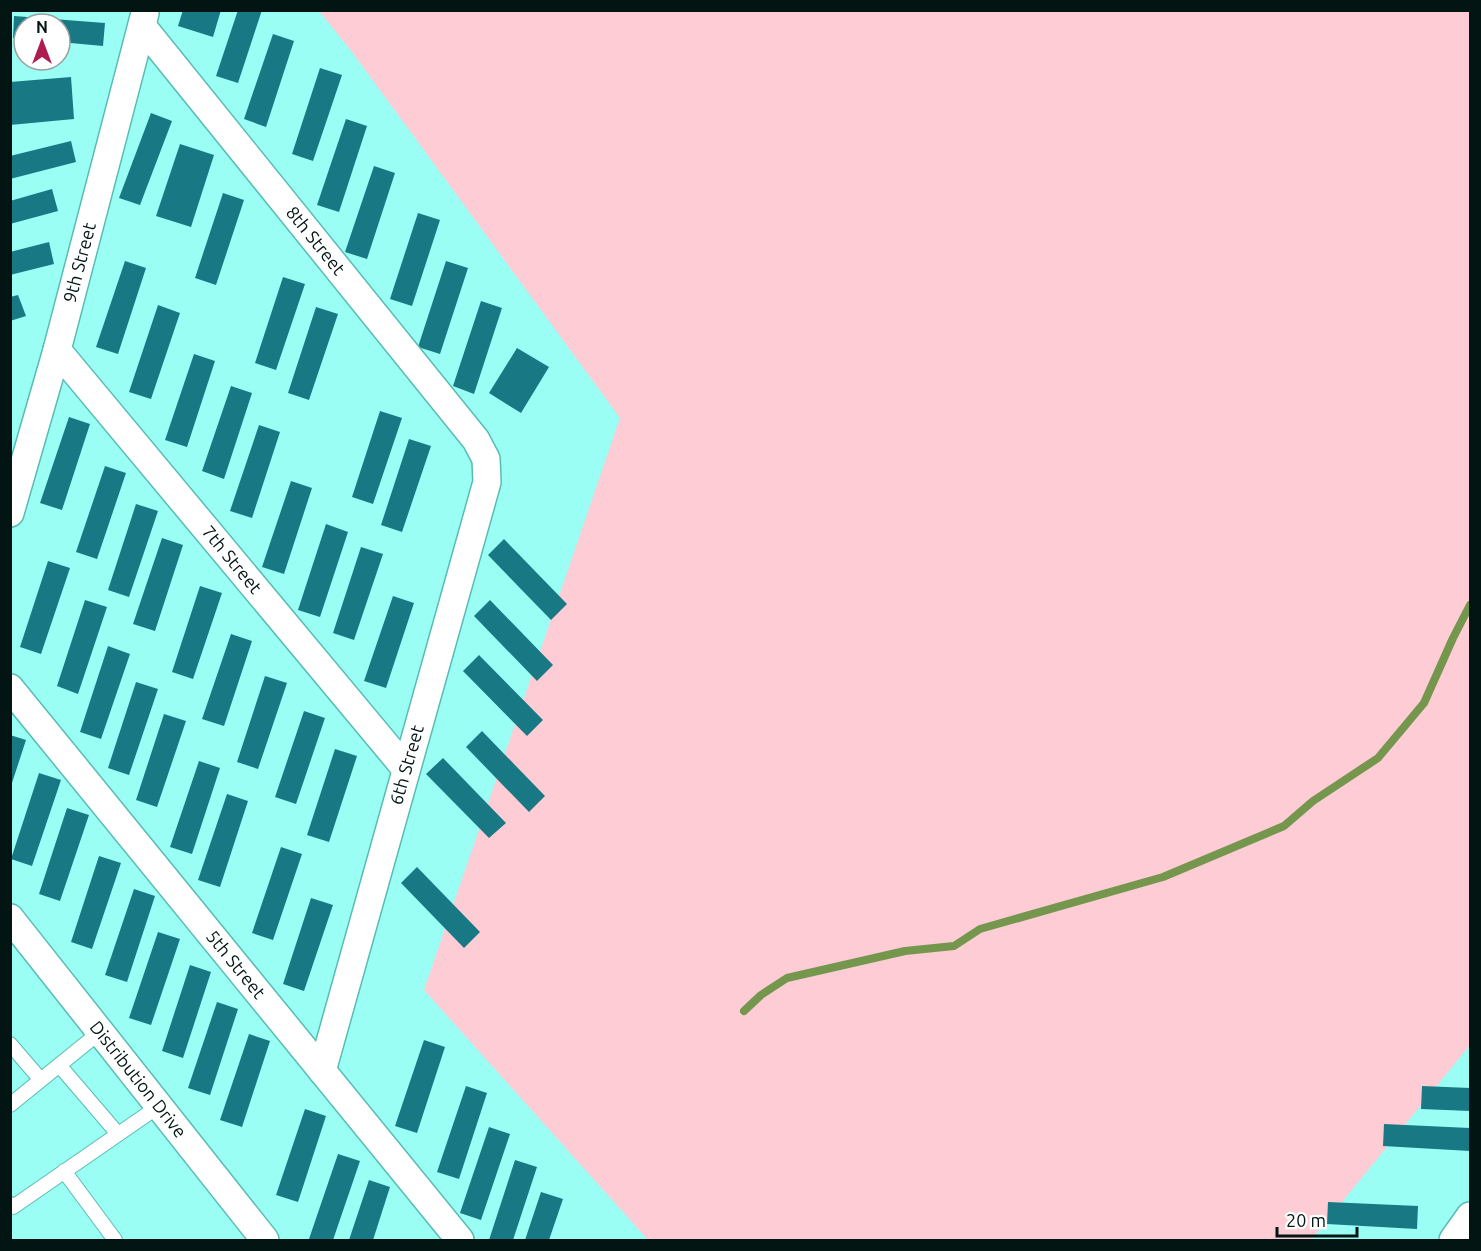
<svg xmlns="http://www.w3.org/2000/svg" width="1481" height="1251" viewBox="0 0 1481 1251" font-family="Ubuntu,sans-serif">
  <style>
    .green { fill: #fdccd4 }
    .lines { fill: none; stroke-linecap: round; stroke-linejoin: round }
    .stream { stroke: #74964d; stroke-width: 8 }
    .building { fill: #187884 }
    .lane-casing { stroke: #58bcb3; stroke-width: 16 }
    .street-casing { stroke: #58bcb3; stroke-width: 30 }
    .lane { stroke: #fff; stroke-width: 14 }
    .street { stroke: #fff; stroke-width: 27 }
    .labels { text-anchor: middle; stroke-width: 5; stroke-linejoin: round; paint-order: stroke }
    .street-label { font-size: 18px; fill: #021513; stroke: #fff }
  </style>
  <rect width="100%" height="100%" fill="#9bfef4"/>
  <!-- green -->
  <path class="green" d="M319,11H1470V1045L1311,1240H648L424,990L620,418L352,52Z"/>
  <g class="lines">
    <!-- stream -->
    <path class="stream" d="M744,1011L761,995L787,978L905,951L954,946L980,929L1163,877L1284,826L1313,801L1378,758L1424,703L1453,638L1470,605"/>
  </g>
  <!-- building -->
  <path class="building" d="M183,10H221L213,37L178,26Z
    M238,10H262L238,83L216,76Z
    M14,16L105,23L103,46L60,42V24H24V39L13,38Z
    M273,34L294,41L266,127L244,119Z
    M320,68L342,75L313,161L292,154Z
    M71,77L74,119L10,125V82Z
    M151,113L172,121L140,205L119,198Z
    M346,119L367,126L339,212L317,205Z
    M71,141L76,162L10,179V156Z
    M180,144L214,155L191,227L156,216Z
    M374,166L395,173L367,259L345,252Z
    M52,189L58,211L10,224V201Z
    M223,193L244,200L216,285L195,278Z
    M418,213L440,220L412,306L390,299Z
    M49,242L54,264L10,275V252Z
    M125,261L146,268L118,354L96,347Z
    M446,261L468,268L440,354L418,347Z
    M283,277L305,284L276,370L255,363Z
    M18,295L26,316L10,321V297Z
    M481,301L502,308L474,394L453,386Z
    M158,305L180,313L151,399L129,392Z
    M316,307L338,314L309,400L288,393Z
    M517,348L549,367L521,413L489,393Z
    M194,354L215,361L187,447L165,440Z
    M231,386L252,393L224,479L202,471Z
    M380,411L402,418L373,504L352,497Z
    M69,417L90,424L62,510L40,503Z
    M259,425L280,432L252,518L230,511Z
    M409,439L431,446L402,532L381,525Z
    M105,466L126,473L97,559L76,552Z
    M291,481L312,488L284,574L262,567Z
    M136,504L158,511L129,597L108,590Z
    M326,524L348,532L320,617L298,610Z
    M162,538L183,545L155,631L133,624Z
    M504,539L567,604L551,620L488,555Z
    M361,547L383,554L354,640L333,633Z
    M48,561L70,568L41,654L20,647Z
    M200,586L222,593L193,679L172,672Z
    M393,596L414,603L386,688L364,681Z
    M85,600L107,607L78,694L57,686Z
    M490,600L553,665L537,681L474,616Z
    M231,634L252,641L224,726L202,719Z
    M108,646L130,654L101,739L80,732Z
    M479,655L543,720L527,736L463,671Z
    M265,676L287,683L258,769L237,762Z
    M136,682L158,689L129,775L108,768Z
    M304,711L325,718L296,804L275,797Z
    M164,714L186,721L157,807L136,800Z
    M482,731L545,796L529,812L466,747Z
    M10,735L26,740L11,786H10Z
    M335,749L357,756L329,842L307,835Z
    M443,758L506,823L489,838L426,774Z
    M199,761L220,768L192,854L170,847Z
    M39,773L61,780L32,866L11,859Z
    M227,794L248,801L220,887L198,880Z
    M67,808L89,815L60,901L39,894Z
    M281,847L302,854L273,940L252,933Z
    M99,856L121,863L92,949L71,942Z
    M417,867L480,932L464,948L401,883Z
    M134,889L155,896L127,982L105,975Z
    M311,898L333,905L304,991L283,984Z
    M158,932L180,939L151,1025L129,1018Z
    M190,965L211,972L183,1058L162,1051Z
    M217,1002L238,1009L210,1095L188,1088Z
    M249,1034L270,1041L242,1127L220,1120Z
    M424,1040L445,1047L417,1133L395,1126Z
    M466,1086L487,1093L459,1179L437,1172Z
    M1422,1086L1470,1088V1111L1421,1109Z
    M305,1109L326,1116L298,1202L276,1195Z
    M1384,1124L1470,1128V1151L1383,1146Z
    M489,1127L510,1134L481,1220L460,1213Z
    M338,1154L360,1161L333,1240H313L309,1239Z
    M515,1160L537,1167L513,1240H489Z
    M369,1180L390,1187L373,1240H349Z
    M541,1192L563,1199L549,1240H525Z
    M1328,1202L1418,1206L1417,1229L1327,1224Z"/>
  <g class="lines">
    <defs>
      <path id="lane" d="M10,1044L41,1080
        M59,1065L118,1134
        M10,1105L100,1032
        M64,1171L115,1240
        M10,1204L13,1207L159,1106"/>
      <g id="street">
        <path id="s1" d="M142,26L476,440L486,459L487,482L322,1071"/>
        <path id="s2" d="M57,350L406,769"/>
        <path id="s3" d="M10,513L57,350L145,13"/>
        <path id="s4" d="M10,688L460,1240"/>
        <path id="s5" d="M10,918L265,1240"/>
        <path d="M1453,1240L1470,1216"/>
      </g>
    </defs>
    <!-- lane casing -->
    <use href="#lane" class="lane-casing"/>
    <!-- street casing -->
    <use href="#street" class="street-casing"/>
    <!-- lane -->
    <use href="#lane" class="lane"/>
    <!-- street -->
    <use href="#street" class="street"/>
  </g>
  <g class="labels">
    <!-- street labels -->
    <g class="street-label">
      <text dy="6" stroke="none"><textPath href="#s1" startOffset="276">8th Street</textPath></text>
      <text dy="6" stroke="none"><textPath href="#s3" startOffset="260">9th Street</textPath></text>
      <text dy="6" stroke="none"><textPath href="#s2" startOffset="273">7th Street</textPath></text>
      <text transform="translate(407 765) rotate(-74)" y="6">6th Street</text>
      <text dy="6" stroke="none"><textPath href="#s4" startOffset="357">5th Street</textPath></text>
      <text dy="6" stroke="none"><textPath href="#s5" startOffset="206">Distribution Drive</textPath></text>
    </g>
  </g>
  <!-- border -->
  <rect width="1481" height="1251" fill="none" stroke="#021513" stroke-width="24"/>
  <!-- north arrow -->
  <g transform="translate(42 42)"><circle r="28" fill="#ffffff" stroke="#9aa1a1" stroke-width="1.5"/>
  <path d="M0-4.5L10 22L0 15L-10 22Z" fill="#ae1d50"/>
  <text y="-9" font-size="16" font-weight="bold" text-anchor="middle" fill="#021513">N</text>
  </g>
  <!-- scale -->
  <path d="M1277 1227v9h80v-9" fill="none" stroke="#021513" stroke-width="3"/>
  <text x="1286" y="1227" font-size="18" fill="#021513" stroke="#ffffff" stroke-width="4.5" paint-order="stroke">20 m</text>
</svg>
